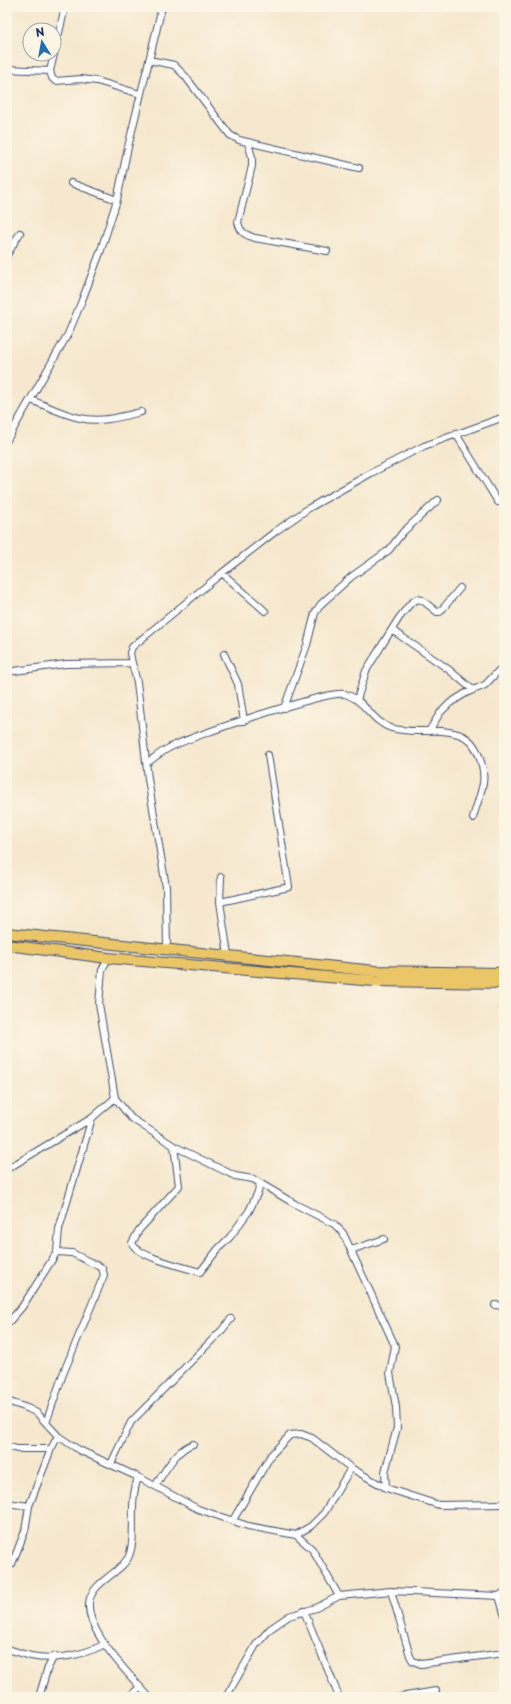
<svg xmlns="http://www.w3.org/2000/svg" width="511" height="1704" viewBox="0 0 511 1704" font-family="'Playpen Sans',sans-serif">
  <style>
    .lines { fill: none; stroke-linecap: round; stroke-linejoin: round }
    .street-casing { stroke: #3c4b6f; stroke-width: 8 }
    .primary-casing { stroke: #3c4b6f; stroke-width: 12 }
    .street { stroke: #fff; stroke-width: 6 }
    .primary { stroke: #ebc669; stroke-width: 10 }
  </style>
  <rect width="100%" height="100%" fill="#fcf5e5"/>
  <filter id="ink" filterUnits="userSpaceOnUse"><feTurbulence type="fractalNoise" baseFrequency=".025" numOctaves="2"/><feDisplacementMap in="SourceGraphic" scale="8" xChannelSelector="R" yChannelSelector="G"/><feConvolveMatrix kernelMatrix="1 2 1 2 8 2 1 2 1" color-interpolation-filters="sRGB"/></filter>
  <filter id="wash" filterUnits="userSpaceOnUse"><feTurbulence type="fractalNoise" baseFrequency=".012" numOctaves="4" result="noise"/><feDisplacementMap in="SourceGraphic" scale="16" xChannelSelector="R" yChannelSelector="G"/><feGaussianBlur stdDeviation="0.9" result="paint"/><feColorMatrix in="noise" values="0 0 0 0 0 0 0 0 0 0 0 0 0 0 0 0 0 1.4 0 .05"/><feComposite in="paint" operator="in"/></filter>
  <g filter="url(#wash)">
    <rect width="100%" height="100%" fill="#f5e8ce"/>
  </g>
  <g filter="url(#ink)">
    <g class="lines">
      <defs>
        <path id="street" d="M149,60L174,65L185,76L230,135L239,140L359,168
          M7,69L50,71L65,7
          M50,71L52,78L55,81L81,79L97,81L140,94
          M248,143L252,157V166L238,222C240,232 245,235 255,238L327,251
          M71,183L117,200
          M7,255L20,233
          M31,400C47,406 64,415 80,418C100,423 121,417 141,412
          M456,434L498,502
          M7,440L68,334L81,303L100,253L117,200L128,147L162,7
          M222,573L265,611
          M392,630L448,669L473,690
          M224,654L238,684L244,721
          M7,672L66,664L132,663
          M357,700L366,671L372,661L399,618L410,604L417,599L422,600L437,612H440L460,588
          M284,708L307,645L315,613L321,604L351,577L389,550L403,532L438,500
          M429,731L440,713L450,703L466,693L485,685L504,665
          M147,763C154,758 161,752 169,748C188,737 328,690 345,694C364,699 372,722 391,728C407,733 426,730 442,731C465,733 475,740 481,762C483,768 484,776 483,783C481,795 476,806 473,818
          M221,877L220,902L228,955
          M220,902L289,887L268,755
          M167,949L166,887L148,779L137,682L132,663L130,653L132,647L222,573L276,531L309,508L373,472L424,446L504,417
          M115,1098L131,1118L174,1146L235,1176L253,1179L295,1204L334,1224L343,1233L395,1346L390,1373L396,1407L397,1428L385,1472L386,1488
          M174,1146L179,1186L139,1230L132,1243C137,1257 185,1267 200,1272L218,1249L230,1237L249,1211L258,1192L260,1184
          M7,1169L92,1118L115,1098L99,1004L102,970L108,958
          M351,1250L384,1239
          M495,1305L504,1306
          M7,1324L22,1307L57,1252L59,1229L92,1118
          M7,1401L27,1408L37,1413L58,1436L79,1450L138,1477L198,1509L248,1526L296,1535L312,1549L339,1596
          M46,1423L63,1374L104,1275L102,1268L72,1253L57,1252
          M7,1446L17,1449H51
          M111,1464L131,1422L222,1330L231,1319
          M138,1477C135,1487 133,1496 133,1507C132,1522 135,1541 129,1556C123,1570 101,1579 93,1592C73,1621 132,1677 149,1697
          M155,1486C165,1472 175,1450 193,1444
          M7,1503L29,1506
          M233,1520L271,1455L290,1435L301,1434L312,1438L351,1468L386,1488L439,1505L504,1504
          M296,1535L311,1526L324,1513L351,1468
          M7,1568L12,1564L25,1531L29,1506L51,1449L58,1436
          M391,1591L410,1656L413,1661L421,1664L504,1653
          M499,1596L504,1613
          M304,1611L339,1697
          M7,1649C15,1651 23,1654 31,1656C54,1661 83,1655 103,1645
          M39,1697L47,1670L54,1656
          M129,1697L140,1687
          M226,1697L256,1645L270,1629L289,1616L316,1608L339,1596L391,1591L499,1596L504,1592
          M400,1697L436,1691"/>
        <path id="primary" d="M7,933L375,971L504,973
          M7,945L108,958L374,981L504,983"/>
      </defs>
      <!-- street casing -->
      <use href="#street" class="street-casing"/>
      <!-- primary casing -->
      <use href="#primary" class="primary-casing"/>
      <!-- street -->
      <use href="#street" class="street"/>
      <!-- primary -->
      <use href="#primary" class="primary"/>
    </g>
  </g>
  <!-- margin -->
  <rect width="511" height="1704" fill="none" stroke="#fcf5e5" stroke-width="24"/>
  <!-- north arrow -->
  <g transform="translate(42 42) rotate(349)"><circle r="19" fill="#fcf5e5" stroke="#a2a6af"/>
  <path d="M0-3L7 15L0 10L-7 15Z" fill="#1f6fb2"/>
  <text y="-6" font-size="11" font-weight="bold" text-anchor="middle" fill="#1b2f5e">N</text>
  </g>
</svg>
